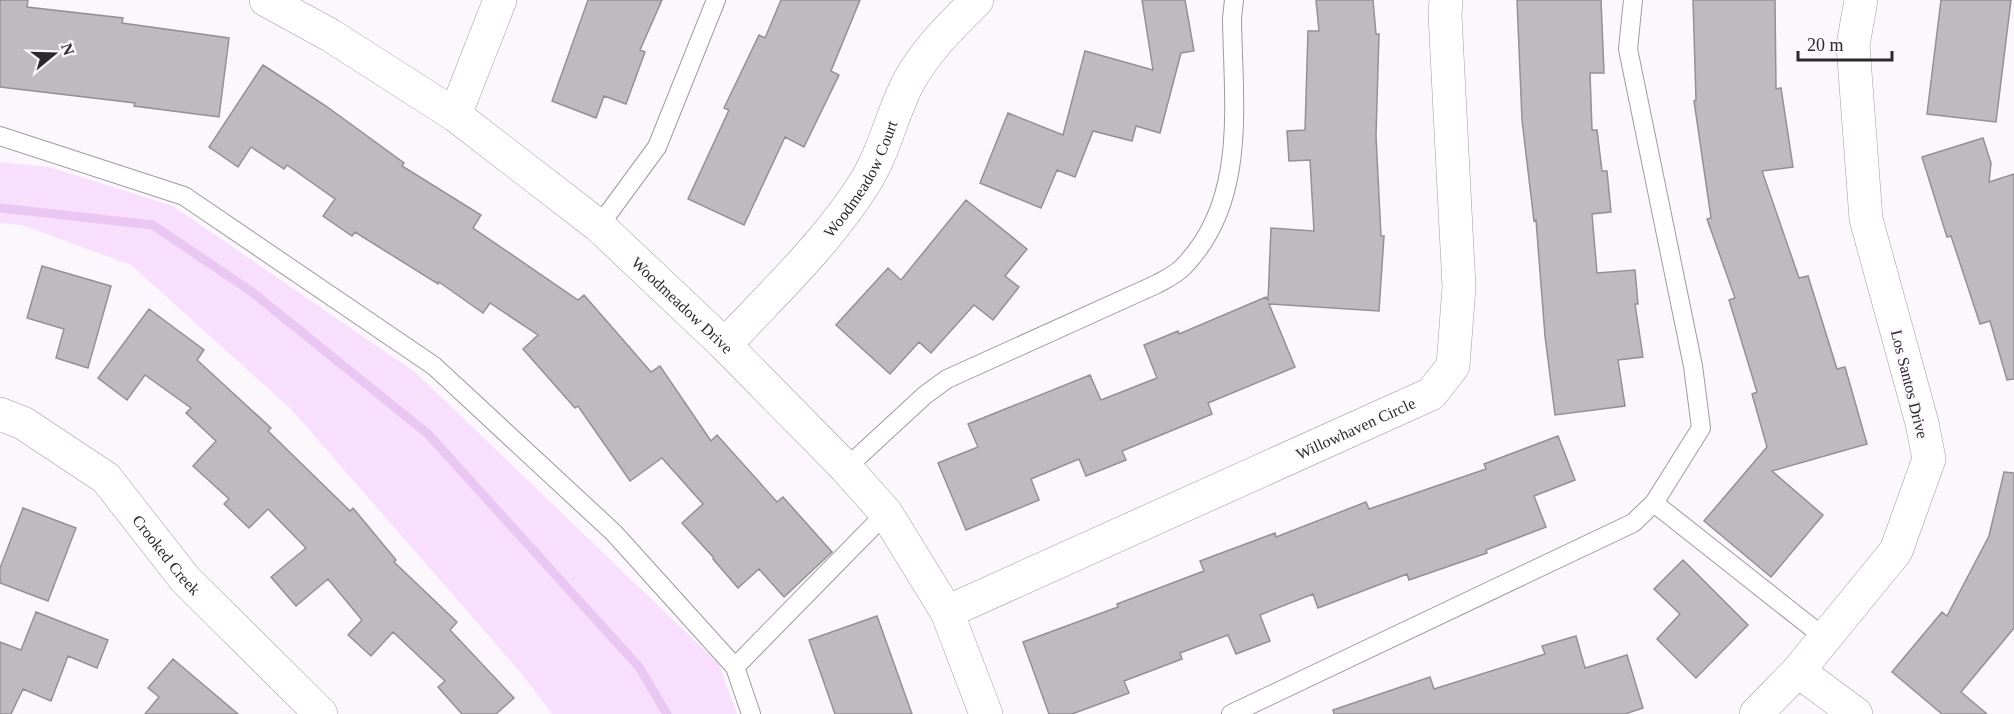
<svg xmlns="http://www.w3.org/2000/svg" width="2014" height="714" viewBox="0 0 2014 714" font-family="'Times New Roman',serif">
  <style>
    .green { fill: #f7dffd }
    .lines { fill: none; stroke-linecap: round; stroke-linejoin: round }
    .stream { stroke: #eac7f3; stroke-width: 9 }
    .building { fill: #bebabf; stroke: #949095; stroke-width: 1.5 }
    .lane-casing { stroke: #9f9ba0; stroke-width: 20 }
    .street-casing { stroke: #9f9ba0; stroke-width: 34 }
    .lane { stroke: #fff; stroke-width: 18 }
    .street { stroke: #fff; stroke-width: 33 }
    .labels { text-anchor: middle; stroke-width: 4.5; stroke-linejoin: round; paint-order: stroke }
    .street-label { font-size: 16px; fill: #2b2a2c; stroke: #fbf7fc }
  </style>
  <rect width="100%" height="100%" fill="#fbf7fc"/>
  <!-- green -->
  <path class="green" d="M0,162L49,167L173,206L416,373L719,664L737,714H552L522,674L291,409L131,265L22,225L0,223Z"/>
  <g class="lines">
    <!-- stream -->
    <path class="stream" d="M0,208L153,225L252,292L428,434L639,667L667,714"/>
  </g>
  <!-- building -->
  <path class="building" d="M0,0H28L27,7L123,18L122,23L229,38L219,117L134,106L135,103L0,87Z
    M588,0H662L640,50L645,52L626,104L604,96L596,118L552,101Z
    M781,0H860L831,71L839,75L804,147L785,137L744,225L688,199L729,110L724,108L759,35L765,38Z
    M1142,0H1185L1194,51L1181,53L1160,133L1136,126L1132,141L1093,131L1075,177L1057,170L1041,208L980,183L1008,113L1063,135L1085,51L1153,70Z
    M1316,0H1373L1376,34H1379L1376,136L1381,236H1384L1379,311L1269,304L1295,367L1208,403L1212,414L1122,451L1126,460L1086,476L1079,459L1031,479L1039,500L966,530L938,463L978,447L968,424L1090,375L1101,400L1157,378L1144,345L1178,331L1179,334L1266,297L1268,301L1271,228L1314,231L1310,160L1289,161L1287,131L1305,130L1308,31H1319Z
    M1517,0H1601L1604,73H1590L1592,130H1597L1602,171H1607L1611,212L1592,214L1597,273L1635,270L1638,304H1635L1643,357L1618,360L1625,406L1555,415L1545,336L1536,220L1534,221L1522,120Z
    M1693,0H1775L1776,89L1781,88L1793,167L1762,171L1799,278L1808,276L1837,369L1845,367L1867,444L1772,471L1823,515L1771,577L1704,521L1767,447L1752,394L1757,392L1729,300L1735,298L1707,219L1711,218L1694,101L1696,100Z
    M1941,0H2011L1996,122L1927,114Z
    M263,65L326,106L404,163L402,166L481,215L473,228L578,300L584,295L651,372L660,366L711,441L717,435L777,502L783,497L832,552L784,597L759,569L738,588L713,559L714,558L682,523L703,504L662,458L630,481L578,406L575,408L523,349L538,335L490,303L483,313L439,282L438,284L355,232L352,236L323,216L335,199L287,165L284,169L251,147L238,167L209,147Z
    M1983,138L1991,163L1989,182L2014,174V379L2007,380L1990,321L1980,324L1951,236L1947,237L1922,157Z
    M966,200L1027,249L1005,276L1019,287L993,320L974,305L931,353L919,342L890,374L836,325L888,268L901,280Z
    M42,266L111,286L88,368L56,358L64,329L27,318Z
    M149,309L204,350L197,360L271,428L268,431L350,511L353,508L396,560L394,562L457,622L450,630L514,698L496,714H462L438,687L445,681L393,632L371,656L348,635L362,620L328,579L296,606L271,577L306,548L268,509L249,528L224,504L229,499L193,466L216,441L186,413L191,408L145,375L127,400L98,378Z
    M1558,436L1575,480L1534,496L1546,527L1486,550L1487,553L1409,580L1407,574L1318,608L1313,594L1260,615L1270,641L1236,654L1228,635L1180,653L1182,659L1124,681L1129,693L1072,714H1049L1023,642L1118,607L1117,604L1204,571L1200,561L1275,533L1276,537L1366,502L1369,509L1486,469L1484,464Z
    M2004,472L2014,473V628L1961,692L1987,714H1942L1892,672L1942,612L1947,616L1989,536Z
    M23,508L76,528L48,601L0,583V568Z
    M1683,560L1748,625L1696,678L1657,639L1680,614L1654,589Z
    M36,612L108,640L97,668L68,656L51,701L23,689L11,714H0V642L21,650Z
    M877,616L912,714H835L809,640Z
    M1576,636L1585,668L1627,655L1643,708L1625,714H1334L1333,710L1430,677L1434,689L1545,654L1542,646Z
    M173,659L238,714H145L159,697L148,688Z"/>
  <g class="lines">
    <defs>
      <path id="lane" d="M0,136L184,196L434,366L614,533L735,667
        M599,226L657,147L716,0
        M846,468L925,395L947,379L1157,284C1166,279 1177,274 1184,266C1248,200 1233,103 1232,18L1234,0
        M1654,503L1825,638
        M751,714L735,667L886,513
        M1231,714L1633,523L1654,503L1701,428L1693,366L1628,49L1633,0"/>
      <g id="street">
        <path id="s1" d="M266,0L330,35L455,115L599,226L725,345L846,468L886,513L947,612L986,714"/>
        <path d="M455,115L500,0"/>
        <path id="s2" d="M725,345C773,293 826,244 864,184C884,153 891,116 908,83C925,51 951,26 977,0"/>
        <path id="s3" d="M0,414L23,423L106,478L185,579L321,714"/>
        <path id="s4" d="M947,612L1431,394L1453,366L1459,287L1445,15L1446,0"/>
        <path d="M1798,671L1856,714"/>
        <path d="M1756,714L1798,671L1896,551L1929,459L1922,423L1866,219L1853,45L1861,0"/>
      </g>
    </defs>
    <!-- lane casing -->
    <use href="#lane" class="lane-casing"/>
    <!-- street casing -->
    <use href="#street" class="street-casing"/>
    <!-- lane -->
    <use href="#lane" class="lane"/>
    <!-- street -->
    <use href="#street" class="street"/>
  </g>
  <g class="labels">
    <!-- street labels -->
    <g class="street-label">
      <text dy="6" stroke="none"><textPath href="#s2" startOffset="216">Woodmeadow Court</textPath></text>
      <text dy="6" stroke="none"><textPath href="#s1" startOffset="518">Woodmeadow Drive</textPath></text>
      <text transform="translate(1910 384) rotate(76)" y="6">Los Santos Drive</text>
      <text dy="6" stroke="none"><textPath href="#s4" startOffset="448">Willowhaven Circle</textPath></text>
      <text dy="6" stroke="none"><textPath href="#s3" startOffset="222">Crooked Creek</textPath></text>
    </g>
  </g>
  <!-- north arrow -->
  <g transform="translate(54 54) rotate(71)" stroke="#fbf7fc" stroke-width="4.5" paint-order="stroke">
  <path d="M0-4.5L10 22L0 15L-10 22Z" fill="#2b2a2c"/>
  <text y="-9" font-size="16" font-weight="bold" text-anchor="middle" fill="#2b2a2c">N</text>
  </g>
  <!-- scale -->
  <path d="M1798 51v9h94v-9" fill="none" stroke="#2b2a2c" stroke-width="3"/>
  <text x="1807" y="51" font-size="18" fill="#2b2a2c" stroke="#fbf7fc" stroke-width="4.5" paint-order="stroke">20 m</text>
</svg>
